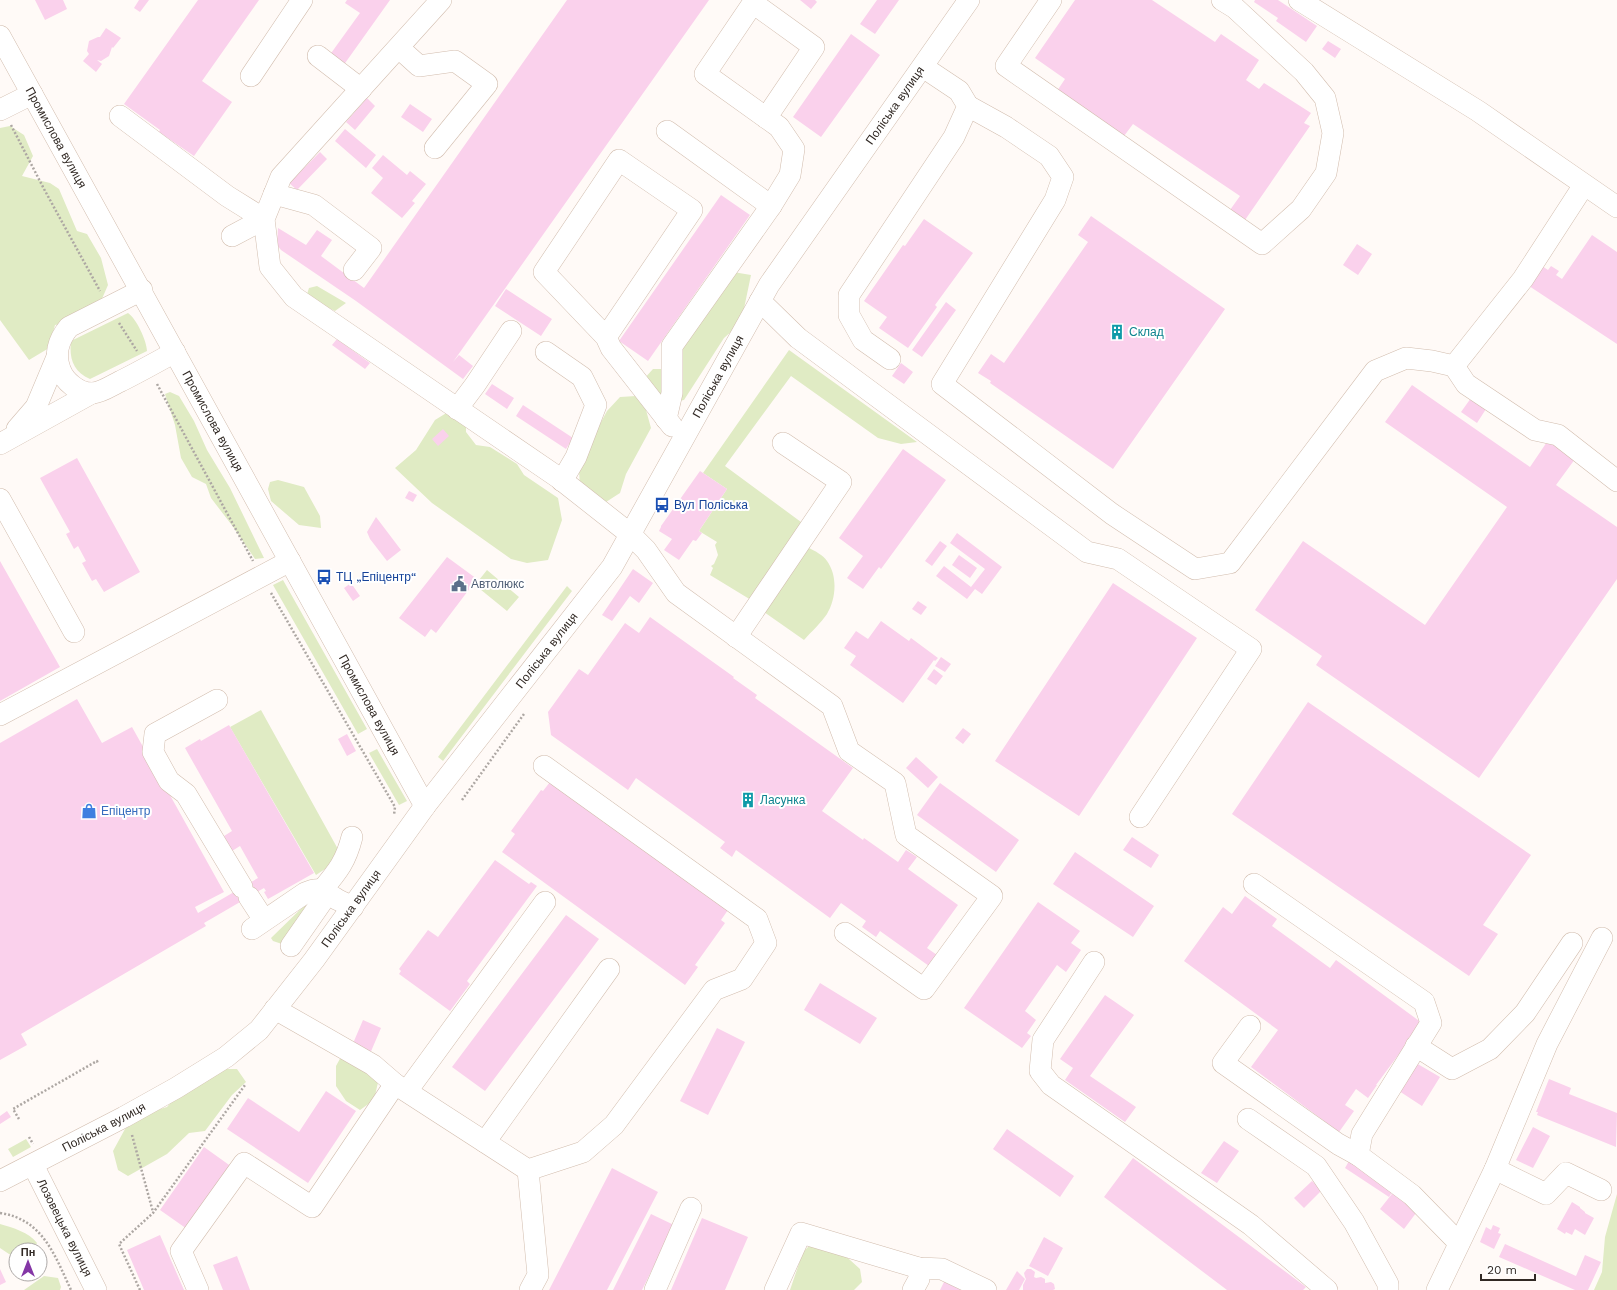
<svg xmlns="http://www.w3.org/2000/svg" width="1617" height="1290" viewBox="0 0 1617 1290" font-family="'Work Sans',sans-serif">
  <style>
    .green { fill: #e0ebc4 }
    .building { fill: #fad1ec }
    .lines { fill: none; stroke-linecap: round; stroke-linejoin: round }
    .minor-casing { stroke: #d2bdae; stroke-width: 22 }
    .path { stroke: #ada7a3; stroke-width: 2.5; stroke-dasharray: 2 2; stroke-linecap: butt }
    .minor { stroke: #fff; stroke-width: 21 }
    .labels { text-anchor: middle; stroke-width: 4; stroke-linejoin: round; paint-order: stroke }
    .street-label { font-size: 12px; fill: #312924; stroke: #fff }
    .culture-label { font-size: 12px; fill: #0d838f; stroke: #fff; text-anchor: start }
    .transit-label { font-size: 12px; fill: #164399; stroke: #fff; text-anchor: start }
    .service-label { font-size: 12px; fill: #4e5e75; stroke: #fff; text-anchor: start }
    .shop-label { font-size: 12px; fill: #366cbe; stroke: #fff; text-anchor: start }
  </style>
  <rect width="100%" height="100%" fill="#fffaf7"/>
  <!-- green -->
  <path class="green" d="M10,126L24,135L33,156L22,176L50,183L59,189L77,231L87,234L101,258L108,285L101,301L72,322L55,325L49,348L29,360L0,320V128Z
    M727,271L751,275L741,323L724,338L684,400L678,401L666,396L655,399L643,380L653,369H666Z
    M317,286L346,303L335,311L306,297L309,288Z
    M128,313C136,318 147,341 147,351L90,379C73,372 69,358 71,341Z
    M789,350L917,442L901,444L878,438L791,376L725,466L801,522V527L751,600L710,575L713,568L711,566L714,564L718,555L715,545L717,542L699,531L727,489L703,473Z
    M170,392L179,396L194,421L207,450L230,488L264,558L255,559L234,528L211,498L206,484L192,477L181,458L175,425L165,394Z
    M636,396L646,410L651,428L626,474L620,493L606,502L591,497L580,487L579,470L591,434L600,424L607,411L620,397Z
    M448,412L466,420V432L476,445L490,447L517,464L524,475L558,498L562,520L548,560L527,563L511,559L432,503L395,468L416,450L435,420Z
    M278,480L304,487L320,516L321,528L299,525L271,501L268,489L270,482Z
    M809,548C815,551 823,555 827,561C838,576 836,599 827,614C821,623 811,632 804,640L764,612Z
    M487,570L519,597L507,611L475,585Z
    M283,580L367,729L358,734L273,585Z
    M567,586L572,591L443,761L438,757Z
    M261,710L339,851L331,865L316,875L230,727Z
    M377,749L407,801L399,805L369,753Z
    M311,899L282,944L273,941L271,938Z
    M342,1055L379,1078L374,1100L360,1110L346,1101L336,1086V1066Z
    M219,1069H237L246,1082L232,1095L205,1131L189,1133L167,1154L128,1176L118,1170L113,1151L125,1129L137,1121L146,1113L167,1107L178,1094Z
    M26,1139L31,1147L13,1157L8,1149Z
    M1617,1194V1290H1594L1602,1272L1605,1237Z
    M0,1224C13,1228 29,1232 37,1243C33,1252 25,1250 16,1250V1258H15L0,1248Z
    M809,1246L839,1250L860,1269L862,1282L854,1290H790L803,1252Z
    M44,1276L58,1278L61,1287L60,1290H24Z"/>
  <!-- building -->
  <path class="building" d="M35,0H63L67,9L45,20Z
    M139,0H149L140,12L134,8Z
    M198,0H259L202,81L232,102L194,156L159,132L160,130L124,104Z
    M347,0H390L343,66L329,56L360,13L345,3Z
    M567,0H709L453,362L459,355L473,366L463,379L356,301L281,250L277,245L278,228L306,245L317,230L332,240L321,256L364,288Z
    M800,0H815L817,2L811,9Z
    M877,0H899L875,34L860,24Z
    M1075,0H1152L1215,42L1221,34L1259,60L1246,80L1259,89L1264,83L1311,113L1304,123L1310,126L1245,220L1230,210L1240,196L1133,124L1124,136L1057,91L1065,79L1035,58Z
    M1255,0H1278L1317,26L1306,42L1276,21L1278,18L1254,2Z
    M106,28L121,38L113,48L112,47L109,56L101,61L97,60L102,64L96,72L83,61L89,54L87,51L89,41L98,37H100Z
    M851,34L880,55L821,137L793,117Z
    M1328,41L1341,49L1335,58L1322,49Z
    M367,98L375,106L355,130L346,122Z
    M410,104L432,119L423,132L401,117Z
    M345,129L376,155L366,168L335,141Z
    M320,152L327,159L297,190L289,183Z
    M383,155L407,175L410,171L426,184L412,201L415,203L402,218L371,193L383,178L372,168Z
    M721,195L750,215L648,361L619,341Z
    M1091,216L1225,309L1113,469L990,383L991,381L978,373L991,354L1004,363L1088,242L1078,235Z
    M924,219L973,253L935,305L937,307L908,348L879,328L887,317L864,301L903,245L905,246Z
    M1592,235L1617,252V344L1529,286L1542,266L1548,270L1551,266L1559,271L1556,275L1562,279Z
    M1357,244L1372,254L1358,275L1343,265Z
    M506,289L552,319L541,336L495,306Z
    M946,302L956,310L922,357L912,350Z
    M337,339L370,363L365,369L332,345Z
    M901,363L913,372L904,384L892,376Z
    M492,384L514,398L507,409L485,394Z
    M1412,385L1530,467L1551,436L1578,455L1556,485L1617,527V579L1479,778L1316,665L1322,656L1255,610L1303,541L1425,625L1507,507L1385,422Z
    M1471,398L1486,409L1477,423L1461,412Z
    M523,405L573,438L566,449L516,416Z
    M443,429L449,436L438,446L432,439Z
    M903,449L946,480L881,569L879,567L863,589L847,578L863,556L839,538Z
    M77,458L140,572L104,592L96,579L92,581L82,563L86,561L78,546L74,549L66,534L70,532L40,478Z
    M700,471L727,489L699,531L702,533L696,541L693,540L679,560L664,550L672,539L659,531L661,527V526Z
    M409,491L417,495L413,502L405,498Z
    M376,517L401,550L387,561L370,539L367,532Z
    M957,533L1002,567L982,594L975,589L967,599L936,576L944,566L971,587L985,569L950,543Z
    M940,541L947,546L932,566L925,561Z
    M959,555L977,568L970,578L952,565Z
    M447,557L477,579L436,633L431,629L425,637L399,618Z
    M0,561L60,667L0,701Z
    M633,569L653,583L639,603L630,596L612,621L602,615Z
    M351,583L360,596L353,601L344,588Z
    M1113,583L1197,638L1079,816L995,761Z
    M918,601L927,607L921,615L912,609Z
    M650,617L734,677L733,678L757,695L755,698L853,768L822,811L863,840L864,838L898,862L906,850L917,857L908,869L958,905L927,948L937,955L929,966L880,931L876,937L862,927L866,921L841,903L830,918L736,850L732,857L720,848L725,842L636,778L628,790L551,735L548,712L579,669L588,675L625,623L639,633Z
    M881,621L909,641L911,638L938,658L935,661L934,660L903,703L850,665L856,656L844,648L856,631L868,639Z
    M941,657L951,664L945,672L935,666Z
    M934,669L943,676L936,685L927,679Z
    M77,699L102,743L132,727L224,892L195,907L198,913L258,878L240,846L232,851L224,836L232,831L185,748L200,739L201,741L229,725L314,873L268,899L264,892L266,891L264,888L204,923L206,926L21,1034L27,1045L0,1060V743Z
    M1308,702L1531,855L1483,925L1498,934L1469,976L1232,814Z
    M963,728L971,734L963,744L955,738Z
    M347,734L356,751L347,756L338,739Z
    M916,757L938,777L928,788L906,768Z
    M550,782L728,910L721,920L725,923L695,965L698,967L685,985L502,852L515,834L511,831L541,790L543,791Z
    M940,783L1019,840L996,872L917,815Z
    M1132,837L1159,855L1151,868L1123,850Z
    M1075,852L1154,906L1133,937L1053,884Z
    M495,860L529,884L531,882L537,886L467,981L470,984L450,1011L399,974L401,971L399,969L428,930L438,937Z
    M1245,896L1277,919L1272,926L1330,968L1336,960L1422,1023L1376,1085H1377L1368,1098L1356,1089L1345,1105L1354,1111L1339,1132L1251,1067L1278,1030L1184,961L1223,907L1232,914Z
    M1038,902L1080,931L1071,943L1081,950L1066,972L1057,965L1025,1011L1036,1020L1027,1033L1031,1036L1022,1048L964,1008Z
    M566,915L599,939L485,1091L452,1067Z
    M820,983L877,1018L860,1044L804,1010Z
    M1105,995L1134,1015L1090,1076L1136,1107L1125,1122L1065,1080L1073,1068L1060,1059Z
    M363,1020L381,1028L369,1056L351,1048Z
    M717,1028L745,1042L708,1115L680,1101Z
    M1416,1063L1440,1077L1422,1106L1399,1091Z
    M1549,1079L1571,1088L1569,1094L1617,1113L1616,1147L1537,1115L1538,1112H1536Z
    M326,1091L356,1111L308,1183L227,1129L248,1098L299,1132Z
    M7,1111L11,1117L0,1124V1116Z
    M1533,1127L1550,1136L1533,1168L1516,1160Z
    M1007,1129L1074,1176L1060,1197L993,1149Z
    M1224,1141L1239,1151L1217,1183L1201,1173Z
    M204,1147L232,1167L187,1229L160,1210Z
    M1133,1158L1306,1287L1303,1290H1227L1104,1197Z
    M1349,1161L1393,1191L1389,1197L1345,1168Z
    M612,1168L658,1192L607,1290H549Z
    M1312,1181L1322,1190L1304,1208L1294,1198Z
    M1395,1190L1419,1209L1404,1229L1380,1209Z
    M1572,1202L1580,1207V1208L1585,1212V1213L1594,1218L1585,1235L1575,1229L1572,1235L1566,1232L1565,1234L1557,1229Z
    M651,1214L674,1225L642,1290H613Z
    M702,1218L748,1237L725,1290H671Z
    M1493,1225L1500,1228L1498,1233L1501,1234L1494,1249L1480,1242L1486,1227L1491,1230Z
    M160,1235L184,1290H144L127,1250Z
    M1044,1237L1063,1248L1048,1276L1029,1266Z
    M1505,1244L1576,1276L1585,1255L1601,1262L1588,1290H1575L1499,1257Z
    M237,1256L250,1290H223L213,1265Z
    M0,1269L6,1282L0,1285Z
    M1027,1269H1031L1035,1272L1034,1277L1036,1278L1041,1277L1045,1279V1283L1051,1282L1054,1284L1055,1289L1053,1290H1023V1285L1026,1279L1025,1277L1024,1273Z
    M1017,1271L1025,1279L1019,1290H1006Z
    M945,1280L966,1290H940Z"/>
  <g class="lines">
    <defs>
      <g id="minor">
        <path d="M441,0L281,177L264,219L270,267L294,297L559,478L630,534L646,550L676,593L832,706L849,751L895,783L906,835L992,896L924,989L845,933"/>
        <path d="M1051,0L1006,66L1262,244L1301,209L1326,173L1333,133L1325,98L1304,72L1235,8L1222,0"/>
        <path d="M1299,0L1478,111L1617,207"/>
        <path id="s1" d="M0,36L425,806"/>
        <path d="M399,48L419,66L455,61L487,84L435,148"/>
        <path d="M318,56L361,89"/>
        <path d="M251,76L302,0"/>
        <path d="M968,106L1006,127L1049,156L1063,177L1055,200L942,384L1112,514L1195,569L1230,563L1375,371L1406,358L1432,361L1454,366L1466,384L1535,430L1558,435L1617,481"/>
        <path d="M0,110L32,94"/>
        <path d="M120,116L227,196L264,219L232,236"/>
        <path d="M667,131L771,206"/>
        <path d="M274,194L314,205L371,248L354,270"/>
        <path d="M142,290L69,327C59,339 54,353 60,369C64,381 79,394 93,393C103,392 112,385 121,381C139,372 157,362 175,352"/>
        <path d="M760,301L798,338L1087,552L1118,559L1251,649L1140,817"/>
        <path d="M606,337L544,272L619,160L692,210L606,337L611,348L672,426"/>
        <path d="M546,352L582,377L596,405L576,457L562,481"/>
        <path d="M890,359L863,340L849,315V295L954,137L968,106L959,91L923,67"/>
        <path d="M1454,366L1523,279L1584,185"/>
        <path d="M457,409L475,385L511,331"/>
        <path d="M666,419L672,393V346L771,206L790,175L794,149L779,127L705,74L753,3L814,47L766,118"/>
        <path d="M17,429L36,407L57,357"/>
        <path d="M0,444L92,393"/>
        <path d="M0,499L74,632"/>
        <path d="M736,637L841,482L783,443"/>
        <path d="M217,700L155,734L153,752L169,781L186,794L242,887"/>
        <path d="M0,715L290,561"/>
        <path d="M1254,884L1424,1002L1431,1023L1362,1134L1358,1155L1412,1195L1459,1243"/>
        <path d="M322,890C338,871 346,861 352,837"/>
        <path d="M249,897L264,920"/>
        <path d="M252,929L305,893C320,886 322,891 335,898C341,902 347,904 353,907"/>
        <path d="M291,946L328,893"/>
        <path d="M1094,962L1043,1040L1040,1071L1051,1085L1251,1225L1327,1290"/>
        <path d="M275,1009L373,1065L395,1084L528,1170L583,1152L614,1125L714,990L742,979L766,943L757,919L544,766"/>
        <path d="M1250,1026L1223,1063L1338,1144L1358,1155"/>
        <path d="M1416,1046L1452,1069L1490,1049L1525,1013L1572,943"/>
        <path d="M407,1091L545,902"/>
        <path d="M1248,1119L1316,1166L1354,1222L1388,1284V1290"/>
        <path d="M485,1142L609,969"/>
        <path id="s2" d="M33,1165L96,1290"/>
        <path d="M1495,1169L1546,1194L1566,1173L1601,1190"/>
        <path d="M528,1170L538,1275L530,1290"/>
        <path id="s3" d="M0,1181L124,1117L176,1088L226,1057L259,1030L314,960L425,806L612,567L769,285L969,0"/>
        <path d="M198,1290L181,1251L244,1163L312,1207L395,1084"/>
        <path d="M655,1290L691,1208"/>
        <path d="M775,1290L801,1233L919,1268L942,1269L986,1290"/>
        <path d="M913,1290L919,1279V1268"/>
        <path d="M1437,1290L1495,1169L1547,1044L1602,938"/>
      </g>
    </defs>
    <!-- minor casing -->
    <use href="#minor" class="minor-casing"/>
    <!-- path -->
    <path class="path" d="M11,125L44,189L100,291
      M119,323L137,351
      M157,384L253,561
      M271,593L395,807L394,815
      M462,800L524,714
      M19,1119L13,1109L97,1061L98,1064
      M132,1135L153,1212
      M29,1137L33,1144
      M0,1213C43,1219 55,1256 71,1290
      M140,1290L119,1244L153,1213L245,1085"/>
    <!-- minor -->
    <use href="#minor" class="minor"/>
  </g>
  <!-- icons -->
  <defs>
    <symbol id="building-bare" viewBox="-9 -9 18 18"><path d="M-4-6H4V6H1V3H-1V6H-4ZM-2.5-4.3h1.7v1.8h-1.7ZM.8-4.3h1.7v1.8H.8ZM-2.5-1h1.7V.8h-1.7ZM.8-1h1.7V.8H.8Z" fill="#0f9aa8" stroke="#fff" stroke-width="2.5" paint-order="stroke"/></symbol>
    <symbol id="bus-bare" viewBox="-9 -9 18 18"><path d="M-5-6H5V4H4V6H2V4H-2V6H-4V4H-5ZM-3.5-4V0h7V-4ZM-3.5 1.2v1.5H-2V1.2ZM2 1.2v1.5H3.5V1.2Z" fill="#1a4fb4" stroke="#fff" stroke-width="2.5" paint-order="stroke"/></symbol>
    <symbol id="civic-bare" viewBox="-9 -9 18 18"><path d="M-.6-6.5H3V-4.5H.6V-3L4-1V1h2V6H-6V1h2V-1L-.6-3ZM-1.2 2.5V6h2.4V2.5Z" fill="#5c6f8a" stroke="#fff" stroke-width="2.5" paint-order="stroke"/></symbol>
    <symbol id="shop-bare" viewBox="-9 -9 18 18"><path d="M-5-2.5h2.3a2.7 3.5 0 0 1 5.4 0H5L5.5 6h-11ZM-1.5-2.5h3a1.5 2.3 0 0 0-3 0Z" fill="#3f7fe0" stroke="#fff" stroke-width="2.5" paint-order="stroke"/></symbol>
  </defs>
  <g fill-rule="evenodd">
    <use href="#building-bare" x="1106" y="321" width="22" height="22"/>
    <use href="#bus-bare" x="651" y="494" width="22" height="22"/>
    <use href="#bus-bare" x="313" y="566" width="22" height="22"/>
    <use href="#civic-bare" x="448" y="573" width="22" height="22"/>
    <use href="#building-bare" x="737" y="789" width="22" height="22"/>
    <use href="#shop-bare" x="78" y="800" width="22" height="22"/>
  </g>
  <g class="labels">
    <!-- street labels -->
    <g class="street-label">
      <text dy="4" stroke="none"><textPath href="#s3" startOffset="1425">Поліська вулиця</textPath></text>
      <text dy="4" stroke="none"><textPath href="#s1" startOffset="116">Промислова вулиця</textPath></text>
      <text dy="4" stroke="none"><textPath href="#s3" startOffset="1101">Поліська вулиця</textPath></text>
      <text dy="4" stroke="none"><textPath href="#s1" startOffset="440">Промислова вулиця</textPath></text>
      <text dy="4" stroke="none"><textPath href="#s3" startOffset="777">Поліська вулиця</textPath></text>
      <text dy="4" stroke="none"><textPath href="#s1" startOffset="764">Промислова вулиця</textPath></text>
      <text dy="4" stroke="none"><textPath href="#s3" startOffset="453">Поліська вулиця</textPath></text>
      <text dy="4" stroke="none"><textPath href="#s3" startOffset="117">Поліська вулиця</textPath></text>
      <text dy="4" stroke="none"><textPath href="#s2" startOffset="70">Лозовецька вулиця</textPath></text>
    </g>
    <!-- culture labels -->
    <g class="culture-label">
      <text x="1129" y="336">Склад</text>
      <text x="760" y="804">Ласунка</text>
    </g>
    <!-- transit labels -->
    <g class="transit-label">
      <text x="674" y="509">Вул Поліська</text>
      <text x="336" y="581">ТЦ „Епіцентр“</text>
    </g>
    <!-- service labels -->
    <g class="service-label">
      <text x="471" y="588">Автолюкс</text>
    </g>
    <!-- shop labels -->
    <g class="shop-label">
      <text x="101" y="815">Епіцентр</text>
    </g>
  </g>
  <!-- north arrow -->
  <g transform="translate(28 1262)"><circle r="19" fill="#ffffff" stroke="#ada9a7"/>
  <path d="M0-3L7 15L0 10L-7 15Z" fill="#8436a6"/>
  <text y="-6" font-size="11" font-weight="bold" text-anchor="middle" fill="#312924">Пн</text>
  </g>
  <!-- scale -->
  <path d="M1481 1274v6h54v-6" fill="none" stroke="#312924" stroke-width="2"/>
  <text x="1487" y="1274" font-size="12" fill="#312924" stroke="#ffffff" stroke-width="3" paint-order="stroke">20 m</text>
</svg>
